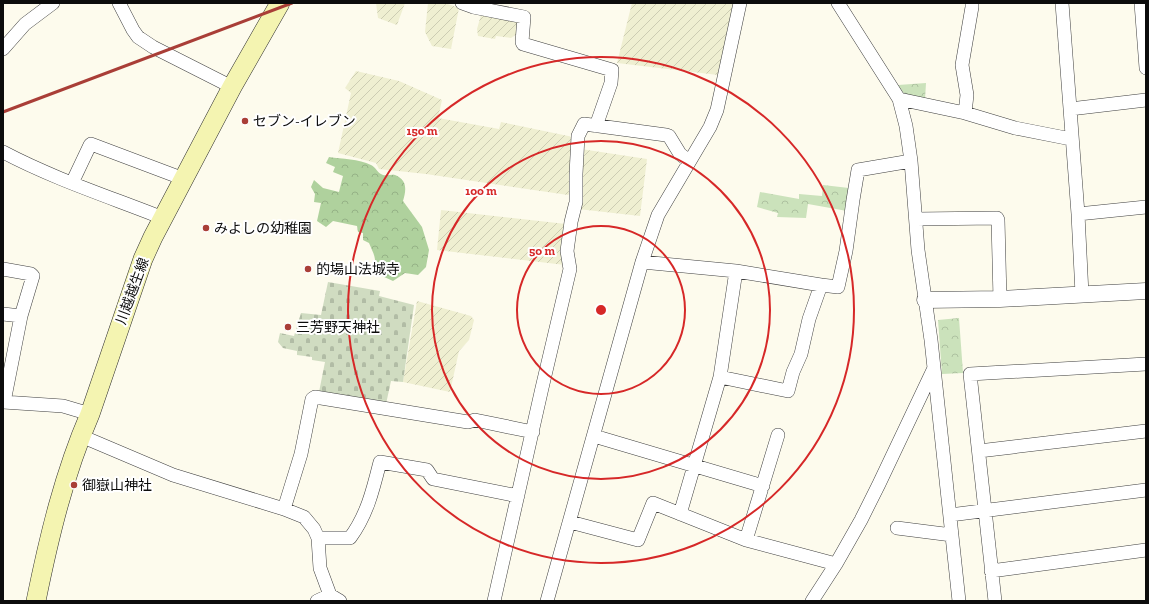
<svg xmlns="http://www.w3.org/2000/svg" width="1149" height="604" viewBox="0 0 1149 604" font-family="'Zilla Slab','Noto Sans JP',serif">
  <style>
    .farmland { fill: url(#farmland-furrows) }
    .forest { fill: url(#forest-crowns) }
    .cemetery { fill: url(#cemetery-stones) }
    .park { fill: url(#park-crowns) }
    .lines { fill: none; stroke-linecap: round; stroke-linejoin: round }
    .minor-casing { stroke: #3f3f3f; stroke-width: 14 }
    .tertiary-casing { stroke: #3f3f3f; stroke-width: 17 }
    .secondary-casing { stroke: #2e2e2e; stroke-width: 20 }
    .minor { stroke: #fff; stroke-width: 13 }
    .tertiary { stroke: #fff; stroke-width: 16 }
    .secondary { stroke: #f4f4b1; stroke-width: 19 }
    .rail { stroke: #a93e37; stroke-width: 3 }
    .ring { fill: none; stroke: #d62828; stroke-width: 2 }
    .poi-dot { fill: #a93e37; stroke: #fff; stroke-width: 1.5 }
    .labels { text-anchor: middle; stroke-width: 4; stroke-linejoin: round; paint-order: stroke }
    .poi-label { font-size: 14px; fill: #0c0c0c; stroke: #fff; text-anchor: start }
    .street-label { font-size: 14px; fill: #0c0c0c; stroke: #fff }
    .centre { fill: #d62828; stroke: #fff; stroke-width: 2 }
    .ring-label { font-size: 12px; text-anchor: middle; font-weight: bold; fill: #d62828; stroke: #fff; stroke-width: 4; stroke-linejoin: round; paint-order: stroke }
  </style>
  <defs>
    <pattern id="farmland-furrows" width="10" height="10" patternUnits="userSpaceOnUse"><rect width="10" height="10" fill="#efefd1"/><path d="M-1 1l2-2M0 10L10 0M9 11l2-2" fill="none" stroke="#ccccb2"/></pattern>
    <pattern id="forest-crowns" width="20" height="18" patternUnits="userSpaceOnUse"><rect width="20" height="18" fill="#afd19d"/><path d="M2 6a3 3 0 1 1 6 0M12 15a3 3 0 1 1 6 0" fill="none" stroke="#95b286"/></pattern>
    <pattern id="cemetery-stones" width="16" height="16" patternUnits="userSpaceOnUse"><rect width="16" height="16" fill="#d0dcc1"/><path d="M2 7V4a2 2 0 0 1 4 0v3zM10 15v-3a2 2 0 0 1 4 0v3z" fill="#b1bca5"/></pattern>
    <pattern id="park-crowns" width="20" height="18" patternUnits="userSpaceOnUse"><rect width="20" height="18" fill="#cbe2bb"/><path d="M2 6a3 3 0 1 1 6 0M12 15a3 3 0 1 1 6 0" fill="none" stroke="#adc1a0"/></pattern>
  </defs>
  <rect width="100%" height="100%" fill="#fdfbed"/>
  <!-- farmland -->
  <path class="farmland" d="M376,3H405L397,25L378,18Z
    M428,3H445L459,8L451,49L432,46L425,32Z
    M632,3H735L718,75L617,63Z
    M481,15L515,20L519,24L517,36L515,35L511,38L496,36L495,39L478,36L477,29Z
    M356,71L399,81L442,100L438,118L499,129L501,122L573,137L571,192L568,195L426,174L379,169L376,163L338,153L351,93L345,88Z
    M581,149L647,159L640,216L578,209Z
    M441,210L566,224L565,265L437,250Z
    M417,301L471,316L474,320L469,340L459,351L450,392L403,382Z"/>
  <!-- forest -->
  <path class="forest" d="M329,157C342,159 359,159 371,165C376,167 377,173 383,175C387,176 391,174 395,175C408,180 406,191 403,201L422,227L429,250L426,267L418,275L405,273L393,281L382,276L375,267C376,256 373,253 369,243L363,240V233L358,232L357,226L333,221L326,227L317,221L321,203L314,202L315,194L311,187L314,180L323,188L339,192L343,176L333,172L335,167L326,163Z"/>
  <!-- cemetery -->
  <path class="cemetery" d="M328,282L380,291L379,296L414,305L403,382L391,381L386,404L319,392L325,362L312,360V357L297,355V351L283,348L278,342L280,333L294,336L301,313L321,315Z"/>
  <!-- park -->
  <path class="park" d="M926,83L925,100L905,95L898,85Z
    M823,185L849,188L847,211L808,204L806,218L777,217L778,213L757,207L760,192L799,199V194L822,196Z
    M959,318L963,373L942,374L938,320Z"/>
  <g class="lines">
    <defs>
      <path id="minor" d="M119,3L133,30L138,37L153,47L232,87
        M462,3L473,7L524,17L522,42L523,44L612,70L611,83L596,126
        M838,3L899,99L906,126L911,161L918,250L931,340L959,601
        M1062,3L1078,214L1082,294
        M1141,3L1146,68
        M3,49L25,24L53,3
        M899,99L965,113L1015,128L1071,139
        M1070,109L1146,100
        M965,113L967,95L962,65L972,7V3
        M3,152C54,179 110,197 163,218
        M72,183L90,145L91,144L184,179
        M1078,214L1146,207
        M916,219L997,218L998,220L1000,299
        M642,262L736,271L821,285L838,287L846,251L853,200L858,170L911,161
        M3,269L31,274L33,276L21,316L4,402
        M3,314L21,316
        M720,377L788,391L793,372L801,354L809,319L821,285
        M3,402L63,406L90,414
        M81,436L173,475L284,509L304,517L314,529L318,538L320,568L330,595L340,601
        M594,436L763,486
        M979,451L1146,431
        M284,509L301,454L312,399L315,397L468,422L475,420L533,432
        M680,514L720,377L736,271
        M950,515L1146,490
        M570,522L638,540L653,503L746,540L836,564L861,520L879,484L934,368
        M897,528L952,535
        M318,538H350C367,515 373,490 380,462L427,470L433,479L518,496
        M746,540L778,435
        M991,571L1146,550
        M317,601L330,595
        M494,601L542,388L570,269L567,251L571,222L576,202V174L578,136L584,124L666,135L669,136L680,154L689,161
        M547,601L642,262L658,215L710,127L717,110L740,3
        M812,601L836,564
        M995,601L970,374L1146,364"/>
      <path id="tertiary" d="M925,300L1000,299L1146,291"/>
      <path id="secondary" d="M36,601C49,537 64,474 90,414L143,259L153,237L232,87L280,3"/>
    </defs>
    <!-- minor casing -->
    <use href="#minor" class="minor-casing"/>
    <!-- tertiary casing -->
    <use href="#tertiary" class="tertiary-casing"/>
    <!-- secondary casing -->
    <use href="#secondary" class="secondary-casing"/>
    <!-- minor -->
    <use href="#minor" class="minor"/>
    <!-- tertiary -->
    <use href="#tertiary" class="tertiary"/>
    <!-- secondary -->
    <use href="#secondary" class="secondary"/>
    <!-- rail -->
    <path class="rail" d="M3,112L292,3"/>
  </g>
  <!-- distance rings -->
  <g class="ring">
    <circle cx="601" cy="310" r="84"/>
    <circle cx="601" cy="310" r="169"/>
    <circle cx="601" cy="310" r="253"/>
  </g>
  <!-- markers -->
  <g class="poi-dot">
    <circle cx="245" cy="121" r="4"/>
    <circle cx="206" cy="228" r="4"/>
    <circle cx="308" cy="269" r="4"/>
    <circle cx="288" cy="327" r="4"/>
    <circle cx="74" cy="485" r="4"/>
  </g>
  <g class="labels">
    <!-- poi labels -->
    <g class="poi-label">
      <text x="253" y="126">セブン-イレブン</text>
      <text x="214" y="233">みよしの幼稚園</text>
      <text x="316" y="274">的場山法城寺</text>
      <text x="296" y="332">三芳野天神社</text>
      <text x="82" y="490">御嶽山神社</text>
    </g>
    <!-- street labels -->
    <g class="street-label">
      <text transform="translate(132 291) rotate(-70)" y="5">川越越生線</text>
    </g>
  </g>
  <circle cx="601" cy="310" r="6" class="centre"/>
  <g class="ring-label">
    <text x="422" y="135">150 m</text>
    <text x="481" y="195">100 m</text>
    <text x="542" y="255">50 m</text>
  </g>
  <!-- border -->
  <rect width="1149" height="604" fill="none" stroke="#0c0c0c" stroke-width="8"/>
</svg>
